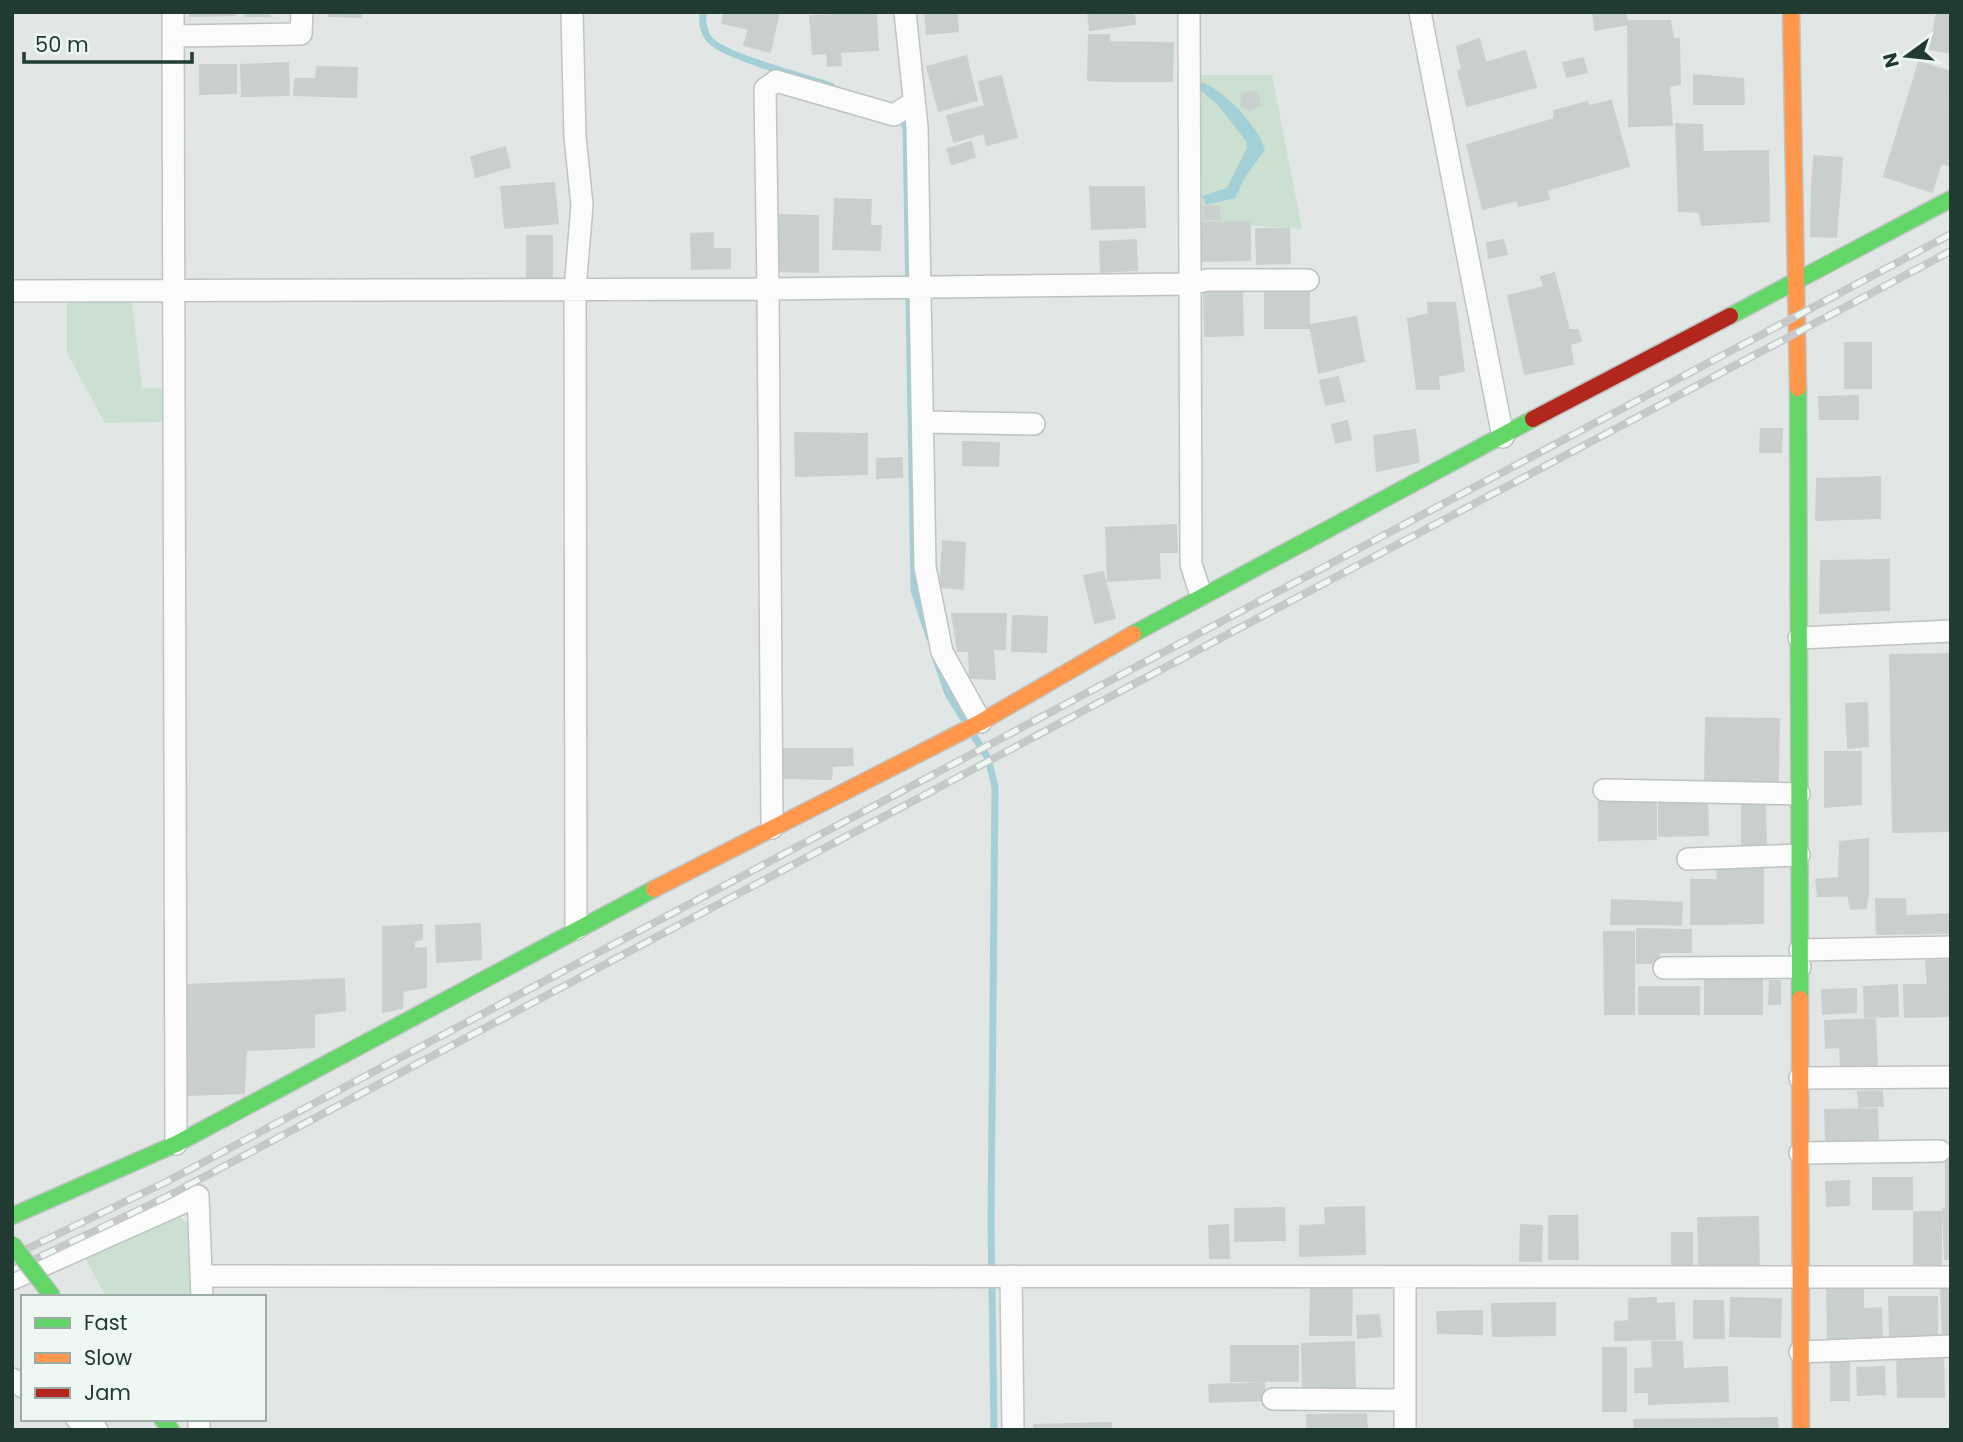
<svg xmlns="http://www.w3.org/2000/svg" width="1963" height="1442" viewBox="0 0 1963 1442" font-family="Poppins,sans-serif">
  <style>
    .green { fill: #cbe0d1 }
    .water { fill: #a3d0d6 }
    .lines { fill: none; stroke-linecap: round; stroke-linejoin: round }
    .stream { stroke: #a3d0d6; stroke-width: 7 }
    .building { fill: #c9cfcc; stroke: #cbd0ce; stroke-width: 2 }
    .street-casing { stroke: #bfc4c2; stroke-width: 24 }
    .fast-casing { stroke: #bec5c2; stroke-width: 19 }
    .slow-casing { stroke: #bec5c2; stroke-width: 19 }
    .jam-casing { stroke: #bec5c2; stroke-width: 19 }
    .street { stroke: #fbfbfb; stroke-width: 21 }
    .fast { stroke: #63d668; stroke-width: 16 }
    .slow { stroke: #ff974d; stroke-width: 16 }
    .jam { stroke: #b3261e; stroke-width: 16 }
    .rail-casing { stroke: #c6c9c8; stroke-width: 8 }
    .rail { stroke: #eff7f3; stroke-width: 5; stroke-dasharray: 16; stroke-linecap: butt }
    .fast-bridge-casing { stroke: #bcc4c1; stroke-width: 19; stroke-linecap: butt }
    .fast-bridge { stroke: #63d668; stroke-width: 16 }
  </style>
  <rect width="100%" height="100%" fill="#e2e7e5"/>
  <!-- green -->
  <path class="green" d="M1197,75H1272L1302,229L1199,222Z
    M67,300L132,301L142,388H164V422L105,423L67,353Z
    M173,1211L192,1227L191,1297H106L81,1250Z"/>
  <!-- water -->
  <path class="water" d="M1202,82C1225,92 1258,125 1265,150L1245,177L1235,198L1206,205L1202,196L1227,188L1247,148L1246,141L1217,104L1200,90Z"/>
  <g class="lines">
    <!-- stream -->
    <path class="stream" d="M703,12C702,21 703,31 709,39C722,56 807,78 831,86
      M899,114L906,128L914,590L929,637
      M936,659L948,694L964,720
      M972,733L988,758L995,787L991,1223L994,1430"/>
  </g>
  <!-- building -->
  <path class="building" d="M190,12H235V15L190,16Z
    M245,12H270V16H245Z
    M329,12H361V17L329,16Z
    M724,12H779L770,52L744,45L749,29L722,23Z
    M925,12H957L958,31L927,34Z
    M1088,12H1134L1135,24L1090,30Z
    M1593,12H1625L1628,24L1595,30Z
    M1937,12H1951V53L1930,49Z
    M876,13L878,50L840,52L841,65L828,66L827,53L813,54L810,16Z
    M1628,21H1670L1673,39H1679L1680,84L1669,86L1672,125L1629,126Z
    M1089,35H1109L1108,81L1088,80Z
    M1479,39L1486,63L1462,70L1457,47Z
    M1108,42L1173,43L1172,81H1108Z
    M1525,51L1536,87L1467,106L1458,71Z
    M966,56L977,100L939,111L927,67Z
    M1583,58L1587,72L1567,77L1563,63Z
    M1919,62L1951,72V87L1929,160L1941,163L1932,192L1884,176Z
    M288,63L289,95L242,96L241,65Z
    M200,65H236V93L200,94Z
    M317,67L357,68L356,97L294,95L295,79H316Z
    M1694,75L1743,79L1744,104H1694Z
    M1001,76L1017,137L987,145L984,133L954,142L947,116L985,106L979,82Z
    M1951,87V166L1929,160Z
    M1251,91L1258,94L1260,105L1250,110L1241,105L1242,94Z
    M1611,101L1629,166L1547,190L1549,199L1519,206L1517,200L1483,209L1467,145L1554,119V111L1587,102L1589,106Z
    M1676,124L1702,125L1703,152L1768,151L1769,221L1702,225L1699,212L1679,211Z
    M971,142L975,157L952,164L947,149Z
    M505,147L510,167L476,177L471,157Z
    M1814,156L1842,158L1840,188L1812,186Z
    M554,183L558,223L505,228L501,187Z
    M1812,186L1840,188L1836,237L1811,236Z
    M1090,187H1144L1145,227L1092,229Z
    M835,199L871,200L870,226H881L880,250L833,249Z
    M1219,206L1220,219H1204V207Z
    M779,215L818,216V246H779Z
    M1250,222V260L1202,261V223Z
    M1256,229H1289L1290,263L1257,264Z
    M713,233V249H730V268L692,269L691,234Z
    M527,236H552V279L527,280Z
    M1136,240L1137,270L1101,272L1100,242Z
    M1503,240L1507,254L1489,258L1487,243Z
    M779,246H818V272L779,271Z
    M1554,273L1569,330H1578L1581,341L1570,344L1573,364L1525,374L1508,296L1544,287L1541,277Z
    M1242,290L1243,335L1205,336L1204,291Z
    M1265,292L1309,293V328H1265Z
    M1428,303H1455L1464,371L1438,376L1439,389H1417L1408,319L1429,314Z
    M1356,317L1364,361L1319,373L1310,325Z
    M1845,343H1871V388H1845Z
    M1338,377L1344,401L1326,405L1320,381Z
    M1858,396V419H1820L1819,397Z
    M1347,421L1351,439L1336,443L1332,425Z
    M1761,429H1782L1781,452H1760Z
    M1415,430L1419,462L1377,471L1374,436Z
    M795,433L867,434V474L796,476Z
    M963,442L999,443L998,466L963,465Z
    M902,458V477L877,478V459Z
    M1880,477V518L1816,520L1817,479Z
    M1176,525L1177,552H1159L1160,578L1108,581L1106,528Z
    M943,541L965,543L963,589L940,587Z
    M1889,560V610L1820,613L1821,561Z
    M1103,572L1115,618L1095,623L1084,576Z
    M952,614H1006L1005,649H993L995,679L970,678L969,651H958Z
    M1013,616L1047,617L1046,652L1012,651Z
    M1951,654V831L1893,832L1890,655Z
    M1867,703L1868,746L1848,748L1846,704Z
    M1706,718L1779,719L1778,782L1705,781Z
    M780,749H852L853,765L832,766L831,779L781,778Z
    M1825,752H1861V804L1825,807Z
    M1599,795L1656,800V839L1599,840Z
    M1707,799L1708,835L1659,836V800Z
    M1742,805H1765L1766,844H1742Z
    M1868,839V895L1818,896L1816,880L1839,878L1840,842Z
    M1717,866H1763V923L1718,924Z
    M1691,880H1717L1718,924H1691Z
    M1848,895H1868L1866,908L1851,909Z
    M1876,899H1905L1906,916L1951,914V933L1877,934Z
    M1612,900L1664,902L1663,924H1611Z
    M1664,902L1682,903L1681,925L1663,924Z
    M480,924L481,959L437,962L436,926Z
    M422,925V939L414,941V949L426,948V987L403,991L402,1008L383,1012V927Z
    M1637,929L1691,930V952H1659V963H1637Z
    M1604,932H1634V1014H1605Z
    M1951,960V985L1928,986L1926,961Z
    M1705,978H1762V1014H1705Z
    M344,979L345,1010L314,1014V1047L246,1050L244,1093L188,1095L186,985Z
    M1770,981H1780V1004H1769Z
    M1897,985L1898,1016L1865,1017L1864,987Z
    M1904,985H1951V1016L1905,1017Z
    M1639,987H1699V1014H1639Z
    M1856,989V1012L1823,1014L1822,990Z
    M1875,1019L1877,1066L1841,1067L1840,1047L1826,1048L1825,1021Z
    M1882,1091L1883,1106L1859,1107L1858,1092Z
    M1877,1109L1878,1140L1826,1141L1825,1110Z
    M1946,1156H1951V1208L1946,1209Z
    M1873,1178H1912V1209H1873Z
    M1849,1181V1205L1827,1206L1826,1182Z
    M1364,1207L1365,1254L1300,1256V1226L1326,1225L1325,1208Z
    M1284,1208L1285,1240L1235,1241V1209Z
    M1943,1209H1951V1259H1945Z
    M1914,1212H1941V1267H1914Z
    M1549,1216H1577L1578,1259H1549Z
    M1758,1217L1759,1266L1699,1267L1698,1218Z
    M1228,1225L1229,1258H1210L1209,1226Z
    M1521,1225L1542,1226L1541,1261H1520Z
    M1672,1233H1692V1267H1672Z
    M1311,1285L1352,1286L1351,1335H1310Z
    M1827,1286H1863V1309L1881,1308L1882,1340L1828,1341Z
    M1941,1287H1951V1340H1943Z
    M1889,1297H1937V1338L1890,1339Z
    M1656,1298V1304L1674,1303L1675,1339L1615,1340V1322L1629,1321V1299Z
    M1731,1298L1781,1299L1780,1337L1730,1336Z
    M1694,1301H1723L1724,1338H1694Z
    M1555,1303V1335L1493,1336L1492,1304Z
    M1482,1311V1334L1438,1333L1437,1312Z
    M1379,1315L1381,1336L1358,1338L1357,1316Z
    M1354,1342L1355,1388L1303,1389L1302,1344Z
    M1652,1342H1682L1683,1369L1727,1367L1728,1401L1649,1404V1392H1635V1369L1653,1368Z
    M1231,1346H1298V1381H1231Z
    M1603,1348H1626V1411H1603Z
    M1897,1357H1943L1944,1397H1898Z
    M1831,1360H1849V1400H1831Z
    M1884,1367L1885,1394L1858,1395L1857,1368Z
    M1264,1383V1400L1210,1402L1209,1385Z
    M1366,1414L1367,1430H1307V1415Z
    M1777,1418L1778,1430H1635L1634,1420Z
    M1111,1423V1430H1034V1425Z"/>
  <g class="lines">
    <defs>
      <path id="street" d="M173,12L176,1144
        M572,12L575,137L582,205L575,290L576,929
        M905,12L917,127L925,567L942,652L981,722
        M1420,12L1503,437
        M173,36L301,34L302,12
        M914,102L894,115L776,81L765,89L768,289L1190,284L1189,12
        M12,291L768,289L772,828
        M923,422L1034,424
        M1201,595L1191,564L1190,284L1207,280H1308
        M1799,638L1951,631
        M1604,790L1799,794
        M1688,859L1799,855
        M1800,950L1951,947
        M1664,968L1800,967
        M1800,1078L1951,1077
        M1800,1153L1940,1151
        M202,1276L1951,1277
        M1011,1276L1013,1430
        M12,1279L198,1196L202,1297
        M1800,1352L1951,1346
        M12,1379L23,1387
        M1273,1399L1405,1400
        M77,1419L97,1430
        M199,1430V1419
        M1405,1430V1277"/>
      <path id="fast" d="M1730,316L1951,199
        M1798,388L1800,999
        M1133,634L1533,419
        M12,1216L176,1144L654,889
        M162,1419L171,1430"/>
      <path id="slow" d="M1791,12L1798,388
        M654,889L981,722L1133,634
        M1800,999L1801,1430"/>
      <path id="jam" d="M1533,419L1730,316"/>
    </defs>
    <!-- street casing -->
    <use href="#street" class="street-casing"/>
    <!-- fast casing -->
    <use href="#fast" class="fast-casing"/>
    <!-- slow casing -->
    <use href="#slow" class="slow-casing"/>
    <!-- jam casing -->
    <use href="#jam" class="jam-casing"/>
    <!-- street -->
    <use href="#street" class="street"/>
    <!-- fast -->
    <use href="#fast" class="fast"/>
    <!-- slow -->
    <use href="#slow" class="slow"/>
    <!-- jam -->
    <use href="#jam" class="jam"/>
    <defs>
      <path id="rail" d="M12,1256L166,1182L1951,234
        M12,1270L166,1197L1951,251"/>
    </defs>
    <!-- rail casing -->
    <use href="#rail" class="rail-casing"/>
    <!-- rail -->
    <use href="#rail" class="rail"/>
    <defs>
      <path id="fast-bridge" d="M12,1244L53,1297"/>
    </defs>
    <!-- fast-bridge casing -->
    <use href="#fast-bridge" class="fast-bridge-casing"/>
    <!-- fast-bridge -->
    <use href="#fast-bridge" class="fast-bridge"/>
  </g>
  <!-- border -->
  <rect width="1963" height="1442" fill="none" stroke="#213a32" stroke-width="28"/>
  <!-- legend -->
  <rect x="21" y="1295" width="245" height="126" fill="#eff7f3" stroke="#9daba6" stroke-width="2"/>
  <rect x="35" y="1318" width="35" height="10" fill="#63d668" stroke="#9daba6" stroke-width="2"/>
  <text x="84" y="1330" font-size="21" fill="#213a32">Fast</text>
  <rect x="35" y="1353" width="35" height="10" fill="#ff974d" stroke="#9daba6" stroke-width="2"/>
  <text x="84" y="1365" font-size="21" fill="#213a32">Slow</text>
  <rect x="35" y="1388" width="35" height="10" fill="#b3261e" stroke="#9daba6" stroke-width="2"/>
  <text x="84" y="1400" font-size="21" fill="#213a32">Jam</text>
  <!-- north arrow -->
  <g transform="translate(1907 56) rotate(255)" stroke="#eff7f3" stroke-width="5" paint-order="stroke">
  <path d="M0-5L12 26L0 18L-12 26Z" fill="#213a32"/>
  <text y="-10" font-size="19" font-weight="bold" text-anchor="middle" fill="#213a32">N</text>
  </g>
  <!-- scale -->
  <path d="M24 52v10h168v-10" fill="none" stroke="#213a32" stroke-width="3.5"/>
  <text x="35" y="52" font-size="21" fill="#213a32" stroke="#eff7f3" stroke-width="5" paint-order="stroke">50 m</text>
</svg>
